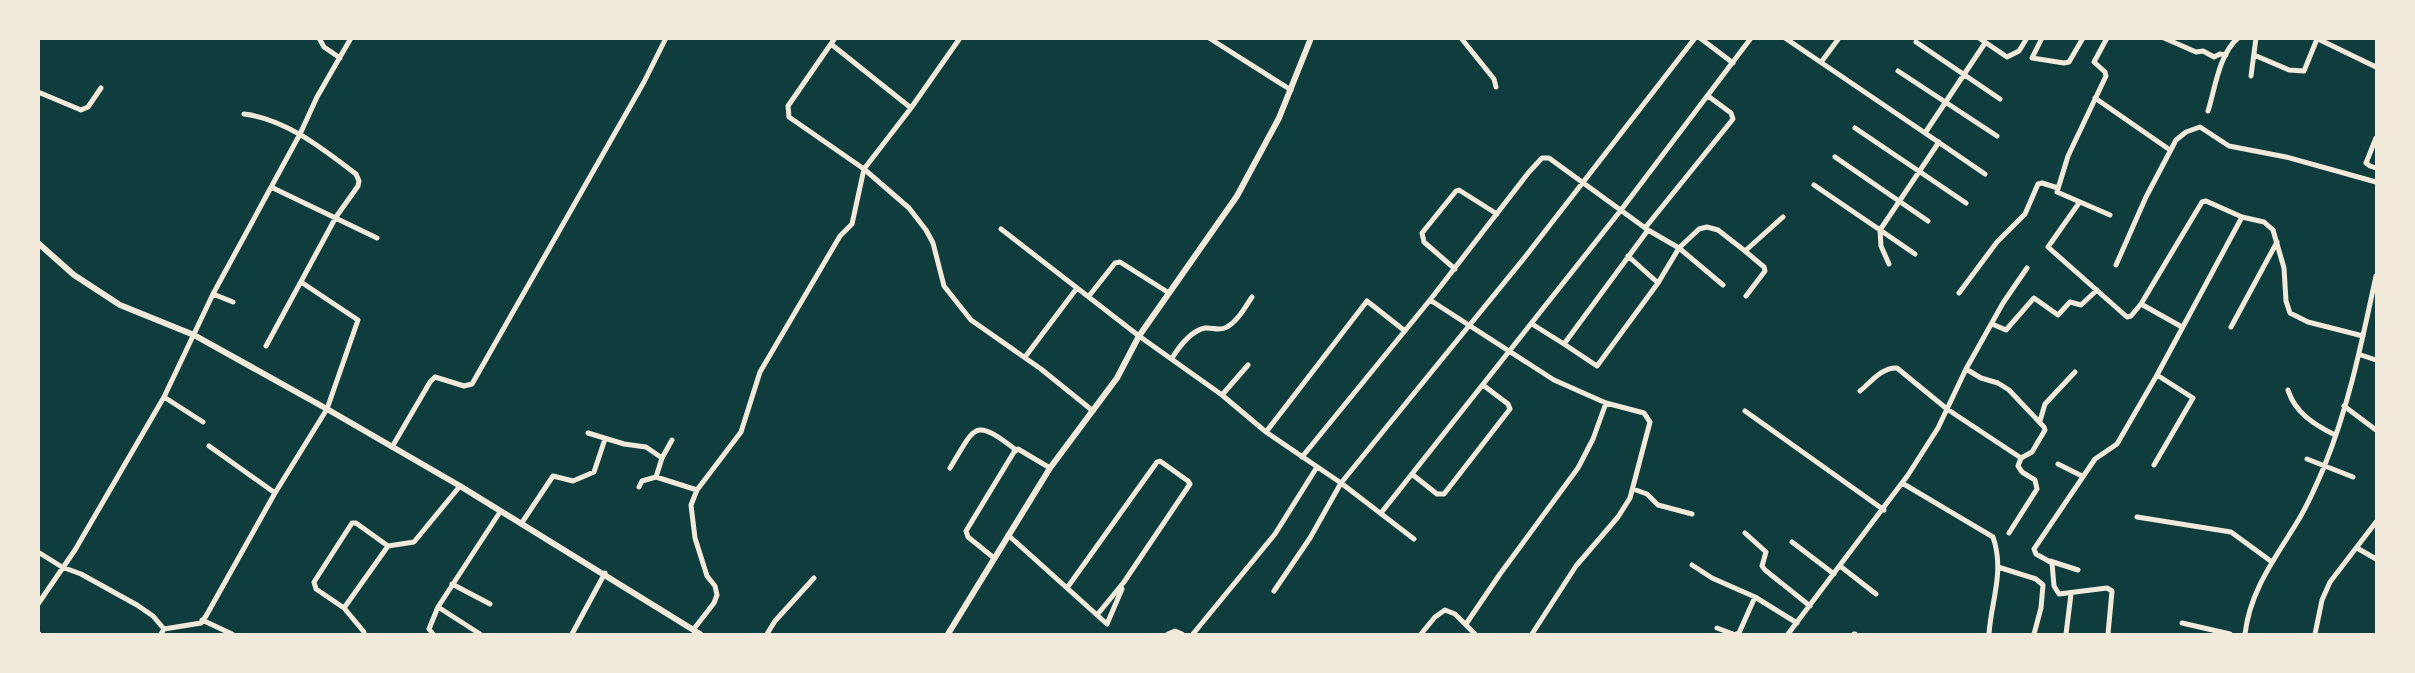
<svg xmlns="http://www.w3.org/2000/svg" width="2415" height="673" viewBox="0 0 2415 673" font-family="'IBM Plex Sans',sans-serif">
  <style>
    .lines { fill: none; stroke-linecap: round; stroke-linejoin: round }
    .minor { stroke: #f1e9da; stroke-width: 5 }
    .tertiary { stroke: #f1e9da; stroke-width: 6 }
  </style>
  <rect width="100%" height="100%" fill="#0f3d3e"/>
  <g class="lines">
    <!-- minor -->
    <path class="minor" d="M319,38L324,47L340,58
      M835,38L788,106L789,117L864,169L909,208L926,230L933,243L944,286L971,320L1041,369L1093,411
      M1209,38L1291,90
      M1461,38L1494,79L1496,87
      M1700,38L1733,63
      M1785,38L1925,133
      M1979,38L2007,57L2019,51L2027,38
      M2042,38L2032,58L2064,63L2069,62L2083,38
      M2107,38L2094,62L2105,72L2106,76L2068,156L2057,192L2110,215
      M2164,38L2196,52L2203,51L2214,57L2220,54L2226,55
      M2316,38L2376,67
      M1916,42L2000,99
      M831,44L911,108
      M2254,55L2289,70L2304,71L2317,39
      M1822,61L1839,38
      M1898,71L1997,136
      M2251,76L2256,38
      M38,92L81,110L88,107L101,88
      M2095,98L2170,150
      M2208,111C2215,89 2219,54 2238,38
      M244,114C286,119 323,149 356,174L359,181L358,186L336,217L266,346
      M1855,128L1966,203
      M2376,138L2366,163L2370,166L2376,168
      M1835,157L1928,221
      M1985,174L1925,133L1985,43
      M1814,185L1880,230L1939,142
      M271,187L377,238
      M2079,203L2048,247L2127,317L2131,316L2141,304L2182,327
      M1645,228L1733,119L1731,113L1708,96
      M1001,229L1139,336L1222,395L1266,432L1341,483L1414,539
      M1648,230L1564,344L1597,366L1658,283L1679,248L1699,229L1707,227L1718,230L1745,251L1783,217
      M1880,230L1915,254
      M1880,230L1881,246L1889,264
      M1745,251L1764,267L1765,271L1746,296
      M1628,256L1658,283
      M2116,265L2146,197L2176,140L2186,132L2200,127L2229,146L2286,157L2376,182
      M1455,269L1424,242L1422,233L1456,191L1459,190L1497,214
      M1959,293L1997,242L2025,214L2038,184L2042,183L2058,188
      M213,294L233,302
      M1089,296L1115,263L1120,262L1169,293
      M1430,300L1529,172L1542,158H1549L1648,230L1679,248L1723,285
      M2141,304L2202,202L2206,201L2242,217
      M1532,324L1564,344
      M1992,324L2006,330L2034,298L2058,315L2070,302L2081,305L2097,290
      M2231,327L2277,242
      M2361,355L2376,360
      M1025,357L1077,288
      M1172,358C1179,347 1190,331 1205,328C1213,327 1219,332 1227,327C1238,321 1245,307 1252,297
      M1966,369L1981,378L1998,383L2009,390L2044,427L2045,430L2032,452L2021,458L2018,466L2022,472L2035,480L2037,489L2009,533
      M2288,390C2295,413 2315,425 2335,435
      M1860,391C1871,382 1882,367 1897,368L1947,409L2021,458
      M1222,395L1248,365
      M164,397L203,422
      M2344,406L2376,430
      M1745,411L1884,510
      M2040,421L2045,404L2075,372
      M1266,432L1367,301L1405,331
      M588,433L624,444L646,447L662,458
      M209,446L275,493
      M392,447L430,382L435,377L464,386L472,384L644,82L666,38
      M1302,457L1430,300L1554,380L1606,403L1644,413L1650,422L1630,498L1618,517L1576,566L1532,634
      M2307,459L2353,477
      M2058,464L2082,476
      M2154,465L2193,398L2157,375
      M950,468C976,426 973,417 1016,450
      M1413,475L1437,494H1444L1510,409L1508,404L1483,385
      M656,477L662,458L672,440
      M1902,483L1993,537C2005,572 1991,601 1989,634
      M639,487L642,481L656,477L697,490
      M1633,489L1647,494L1658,505L1692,514
      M1381,513L1621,210L1751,38
      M2137,517L2231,532L2272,562
      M521,524L553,476L573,481L594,472L605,439
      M1745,533L1766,552L1762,566L1765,570L1810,606
      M1008,535L1107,624L1122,589
      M1792,542L1834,574
      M2357,548L2376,559
      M38,552L62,567L81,574L137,605L153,616L164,629
      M994,558L968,537L966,531L1014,452L1018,449L1050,468
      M2050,561L2078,570
      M1692,565L1712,578L1755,597L1797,623
      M1840,566L1876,594
      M1998,567L2036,579L2043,585L2041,608L2034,634
      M452,584L490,604
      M1067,588L1157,462L1160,461L1188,481L1190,484L1124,582L1097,615
      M1274,591L1310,538L1341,483L1525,257L1695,38
      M38,604L75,550L164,397L213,294L300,134L317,97L351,38
      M438,607L480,634
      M344,608L388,546L414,542L460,486
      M202,620L232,634
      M2182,623L2230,634
      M1466,624L1500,574L1578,468L1593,439L1606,403
      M1717,628L1733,634
      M693,630L714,603L717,595L715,586L707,576L695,538L691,505L697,490L741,432L760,372L840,236L852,224L864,169L911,108L960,38
      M38,634H39
      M161,634L164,629L201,623L206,616L275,493L327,409L358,320L301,282
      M364,634V632L344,608L316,589L314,582L352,523H356L388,546
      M433,634L429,629L438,607L500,512
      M572,634L605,573
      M767,634L775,621L814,578
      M1168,634L1175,631L1182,634
      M1193,634L1275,534L1317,467
      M1421,634L1435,617L1445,610L1455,614L1475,634
      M1736,634L1739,633L1755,597
      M1788,634L1908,475L1938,428L1966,369L2003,303L2027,268
      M1854,634H1855
      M2066,634L2071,594
      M2108,634L2112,591L2107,588L2059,594L2054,586L2052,563L2036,554L2034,549L2095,459L2117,444L2157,375L2242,217L2264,222L2273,230L2284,268L2286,301L2290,313L2308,322L2363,336
      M2245,634C2250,591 2274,560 2296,524C2307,507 2316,486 2324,467C2349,406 2362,341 2376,276
      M2315,634L2322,600L2330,582L2376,522"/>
    <!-- tertiary -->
    <path class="tertiary" d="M38,243L74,275L120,305L194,335L327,409L460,486L700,634
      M948,634L1050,468L1117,378L1139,336L1237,196L1279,118L1311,38"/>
  </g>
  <!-- border -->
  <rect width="2415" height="673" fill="none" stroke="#f1e9da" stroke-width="80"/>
</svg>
